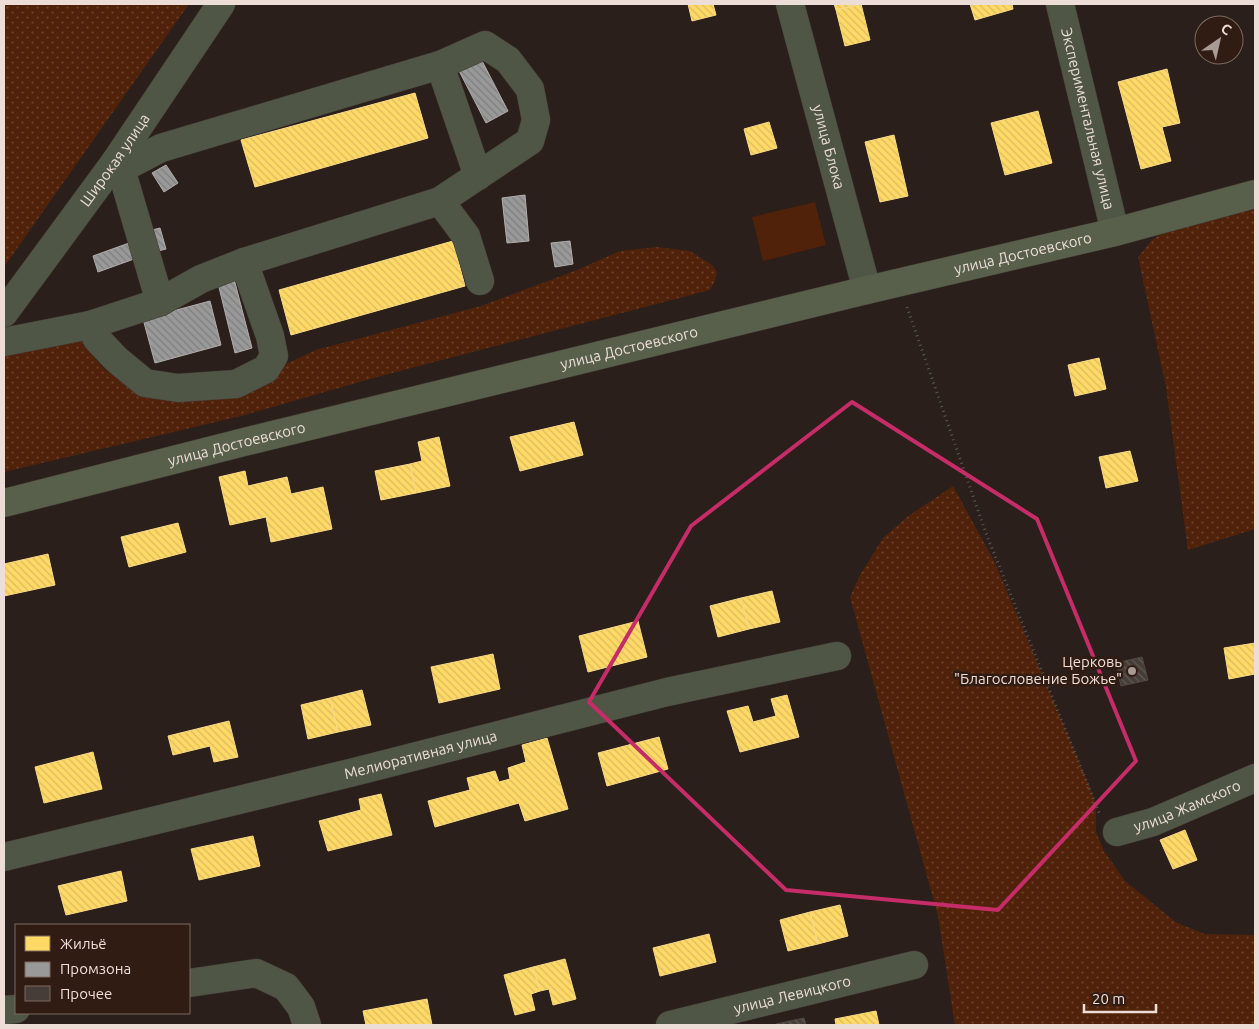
<svg xmlns="http://www.w3.org/2000/svg" width="1259" height="1029" viewBox="0 0 1259 1029" font-family="Ubuntu,sans-serif">
  <style>
    .grass { fill: url(#grass-dots) }
    .park { fill: #51220a }
    .homes { fill: url(#homes-back-hatch); stroke: #f9da88 }
    .industry { fill: url(#industry-back-hatch); stroke: #b2adac }
    .building { fill: url(#building-back-hatch); stroke: #524844 }
    .lines { fill: none; stroke-linecap: round; stroke-linejoin: round }
    .minor-casing { stroke: #433a36; stroke-width: 29 }
    .major-casing { stroke: #433a36; stroke-width: 29 }
    .path { stroke: #5a5a4f; stroke-width: 3; stroke-dasharray: 1 4; stroke-linecap: butt }
    .minor { stroke: #505645; stroke-width: 28 }
    .major { stroke: #585f4a; stroke-width: 28 }
    .marked { fill: none; stroke: #c62c67; stroke-width: 4; stroke-linejoin: round }
    .poi-dot { fill: #a89a95; stroke: #311c13; stroke-width: 2 }
    .labels { text-anchor: middle; stroke-width: 5; stroke-linejoin: round; paint-order: stroke }
    .street-label { font-size: 15px; fill: #ecddd7; stroke: #311c13 }
    .poi-label { font-size: 15px; fill: #ecddd7; stroke: #311c13; text-anchor: end }
  </style>
  <defs>
    <pattern id="grass-dots" width="8" height="8" patternUnits="userSpaceOnUse" patternTransform="scale(1.25)"><rect width="8" height="8" fill="#51220a"/><path d="M2 2h.1M6 6h.1" fill="none" stroke="#6a422d" stroke-width="1.8" stroke-linecap="round"/></pattern>
    <pattern id="homes-back-hatch" width="6" height="6" patternUnits="userSpaceOnUse" patternTransform="scale(1.25)"><rect width="6" height="6" fill="#ffd966"/><path d="M-1 5l2 2M0 0l6 6M5-1l2 2" fill="none" stroke="#dabb5e"/></pattern>
    <pattern id="industry-back-hatch" width="6" height="6" patternUnits="userSpaceOnUse" patternTransform="scale(1.25)"><rect width="6" height="6" fill="#999"/><path d="M-1 5l2 2M0 0l6 6M5-1l2 2" fill="none" stroke="#807f7e"/></pattern>
    <pattern id="building-back-hatch" width="6" height="6" patternUnits="userSpaceOnUse" patternTransform="scale(1.25)"><rect width="6" height="6" fill="#463d38"/><path d="M-1 5l2 2M0 0l6 6M5-1l2 2" fill="none" stroke="#615954"/></pattern>
  </defs>
  <rect width="100%" height="100%" fill="#2a1f1a"/>
  <!-- grass -->
  <path class="grass" d="M4,4H189L4,267Z
    M1255,207V529L1188,550L1166,387L1138,257L1153,239L1170,229Z
    M657,247L690,251L712,265L717,272L715,281L710,290L377,377L241,416L4,472V356L15,352L79,339L105,370L138,390L232,394L290,362L316,350L481,306L577,270L620,251Z
    M953,486L994,561L1089,785L1096,805V832L1104,851L1125,881L1177,923L1205,934L1255,935V1025H955L938,916L850,597L860,575L883,538L907,517Z"/>
  <!-- park -->
  <path class="park" d="M815,202L826,245L763,261L752,217Z"/>
  <!-- homes -->
  <path class="homes" d="M688,4H713L716,15L692,21Z
    M834,4H863L836,10Z
    M861,4L870,40L845,46L836,10Z
    M970,4H1012L1013,9L975,20Z
    M1167,69L1180,123L1162,127L1171,161L1141,169L1118,82Z
    M415,93L428,138L255,187L241,140Z
    M1038,111L1052,163L1005,175L991,123Z
    M769,122L777,148L751,155L744,129Z
    M894,135L908,196L880,202L865,142Z
    M453,241L465,286L291,335L279,290Z
    M1099,358L1106,389L1075,396L1068,365Z
    M574,422L583,455L520,471L510,437Z
    M439,437L450,486L416,493L410,464L422,461L418,442Z
    M1130,451L1138,481L1106,488L1099,457Z
    M410,464L416,493L381,500L375,471Z
    M245,471L248,486L287,477L291,494L323,487L332,529L271,542L266,517L230,525L219,477Z
    M178,523L186,552L129,567L121,537Z
    M48,554L55,585L4,596V564Z
    M772,591L780,622L749,629L741,598Z
    M741,598L749,629L718,637L710,606Z
    M638,621L647,657L588,672L579,636Z
    M1255,643V674L1229,679L1224,648Z
    M493,654L500,689L439,703L431,667Z
    M362,690L371,725L338,732L330,698Z
    M787,695L799,737L740,752L727,711L748,706L753,722L776,716L771,699Z
    M330,698L338,732L308,739L301,705Z
    M229,721L238,757L214,762L210,746L173,755L168,736Z
    M659,737L668,769L607,786L598,753Z
    M547,738L568,809L525,821L519,803L435,827L428,801L470,790L467,778L495,771L499,782L510,779L508,768L526,762L522,745Z
    M93,752L102,789L44,803L35,767Z
    M381,794L392,835L328,851L319,821L361,810L359,799Z
    M1185,830L1197,860L1173,869L1160,840Z
    M253,836L260,866L199,880L191,849Z
    M121,871L127,901L66,915L58,886Z
    M840,905L848,936L818,944L810,912Z
    M810,912L818,944L788,951L780,920Z
    M709,934L716,962L660,976L653,948Z
    M565,959L576,999L553,1005L549,989L540,991L533,967Z
    M533,967L540,991L531,994L535,1010L515,1015L504,975Z
    M427,999L432,1025H366L363,1011Z
    M876,1011L879,1025H836L835,1019Z"/>
  <!-- industry -->
  <path class="industry" d="M479,55L508,111L486,123L457,67Z
    M166,165L178,183L164,192L152,173Z
    M525,195L529,241L507,243L502,198Z
    M160,228L166,249L154,252L148,231Z
    M570,241L573,264L555,267L551,243Z
    M129,243L134,259L98,272L93,256Z
    M232,271L252,348L235,353L216,275Z
    M210,301L221,345L155,363L143,319Z"/>
  <!-- building -->
  <path class="building" d="M1142,657L1148,680L1121,686L1116,663Z
    M804,1018L806,1025H776V1024Z"/>
  <g class="lines">
    <defs>
      <g id="minor">
        <path id="s1" d="M790,4L867,290"/>
        <path id="s2" d="M1060,4L1115,232"/>
        <path d="M440,65L478,176"/>
        <path d="M121,169L160,302"/>
        <path d="M440,201L466,236L480,281"/>
        <path id="s3" d="M4,313L115,162L221,4"/>
        <path d="M90,325L97,339L116,359L145,383L178,388L236,384L266,369L274,356L270,336L244,262"/>
        <path d="M4,342L90,325L160,302L201,279L244,262L440,201L530,141L536,120L530,89L508,60L485,45L440,65L161,148L121,169L115,162"/>
        <path id="s4" d="M1117,832L1153,822L1255,778"/>
        <path id="s5" d="M4,857L350,773L667,692L837,656"/>
        <path d="M189,983L256,973L286,987L301,1007L307,1025"/>
        <path d="M4,1010L16,1009"/>
        <path id="s6" d="M670,1025L914,965"/>
      </g>
      <g id="major">
        <path id="s7" d="M4,503L248,441L867,290L1115,232L1255,194"/>
      </g>
    </defs>
    <!-- minor casing -->
    <use href="#minor" class="minor-casing"/>
    <!-- major casing -->
    <use href="#major" class="major-casing"/>
    <!-- path -->
    <path class="path" d="M907,307L987,536L1100,815"/>
    <!-- minor -->
    <use href="#minor" class="minor"/>
    <!-- major -->
    <use href="#major" class="major"/>
  </g>
  <!-- marked area -->
  <path class="marked" d="M852,402L1037,519L1136,761L998,910L786,890L589,702L691,526Z"/>
  <!-- markers -->
  <circle class="poi-dot" cx="1132" cy="671" r="5"/>
  <g class="labels">
    <!-- street labels -->
    <g class="street-label">
      <text dy="5" stroke="none"><textPath href="#s2" startOffset="118">Экспериментальная улица</textPath></text>
      <text dy="5" stroke="none"><textPath href="#s1" startOffset="148">улица Блока</textPath></text>
      <text dy="5" stroke="none"><textPath href="#s3" startOffset="189">Широкая улица</textPath></text>
      <text dy="5" stroke="none"><textPath href="#s7" startOffset="1049">улица Достоевского</textPath></text>
      <text dy="5" stroke="none"><textPath href="#s7" startOffset="644">улица Достоевского</textPath></text>
      <text dy="5" stroke="none"><textPath href="#s7" startOffset="240">улица Достоевского</textPath></text>
      <text dy="5" stroke="none"><textPath href="#s5" startOffset="429">Мелиоративная улица</textPath></text>
      <text dy="5" stroke="none"><textPath href="#s4" startOffset="75">улица Жамского</textPath></text>
      <text dy="5" stroke="none"><textPath href="#s6" startOffset="126">улица Левицкого</textPath></text>
    </g>
    <!-- poi labels -->
    <g class="poi-label">
      <text x="1122" y="667">Церковь<tspan x="1122" dy="17">"Благословение Божье"</tspan></text>
    </g>
  </g>
  <!-- border -->
  <rect width="1259" height="1029" fill="none" stroke="#ecddd7" stroke-width="10"/>
  <!-- legend -->
  <rect x="15" y="924" width="175" height="90" fill="#311c13" stroke="#7c6961"/>
  <rect x="25" y="936" width="25" height="15" fill="#ffd966" stroke="#7c6961"/>
  <text x="60" y="949" font-size="15" fill="#ecddd7">Жильё</text>
  <rect x="25" y="962" width="25" height="15" fill="#999999" stroke="#7c6961"/>
  <text x="60" y="974" font-size="15" fill="#ecddd7">Промзона</text>
  <rect x="25" y="986" width="25" height="15" fill="#463d38" stroke="#7c6961"/>
  <text x="60" y="999" font-size="15" fill="#ecddd7">Прочее</text>
  <!-- north arrow -->
  <g transform="translate(1219 40) rotate(34)"><circle r="24" fill="#311c13" stroke="#7c6961"/>
  <path d="M0-4L9 19L0 12L-9 19Z" fill="#a89a95"/>
  <text y="-8" font-size="14" font-weight="bold" text-anchor="middle" fill="#ecddd7">С</text>
  </g>
  <!-- scale -->
  <path d="M1084 1004v8h72v-8" fill="none" stroke="#ecddd7" stroke-width="2.5"/>
  <text x="1092" y="1004" font-size="15" fill="#ecddd7" stroke="#311c13" stroke-width="4" paint-order="stroke">20 m</text>
</svg>
